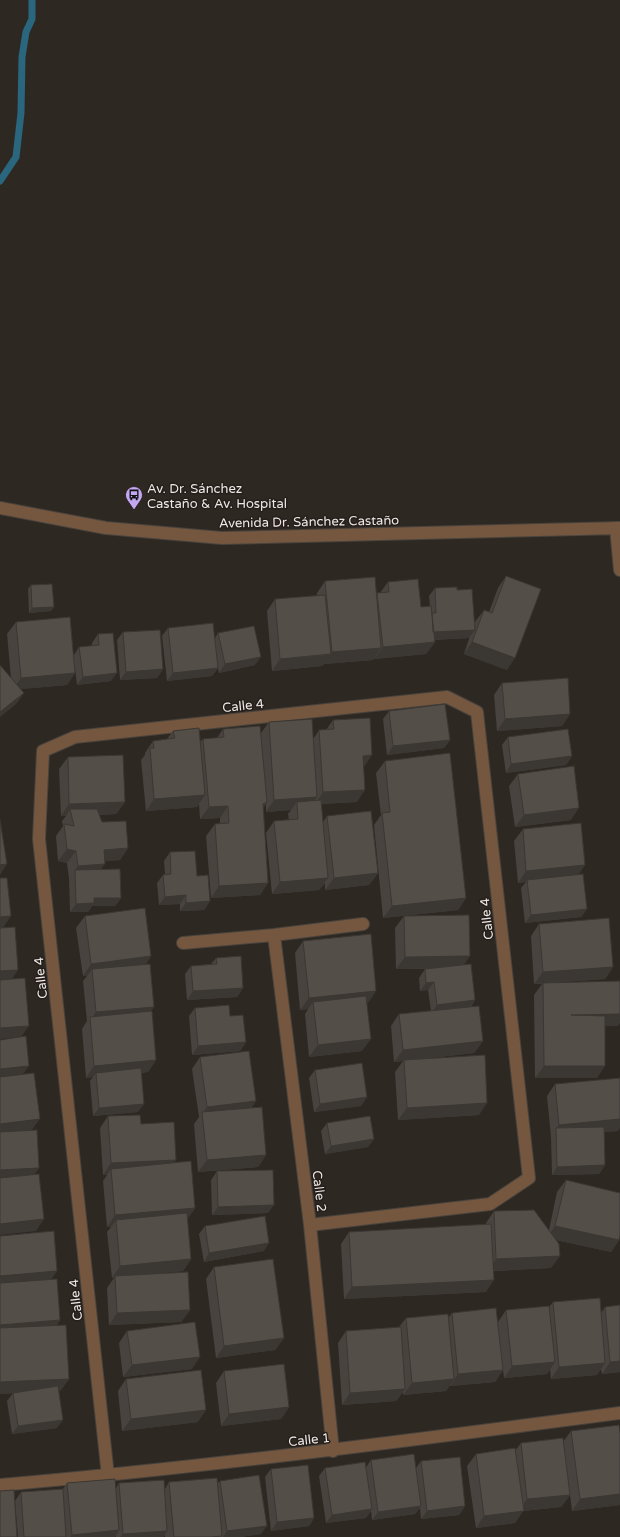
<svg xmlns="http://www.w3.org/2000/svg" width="620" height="1537" viewBox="0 0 620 1537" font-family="'Varela Round',sans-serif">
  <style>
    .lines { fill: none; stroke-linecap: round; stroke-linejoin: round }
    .stream { stroke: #2a667d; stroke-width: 7 }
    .minor-casing { stroke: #49433e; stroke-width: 14 }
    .minor { stroke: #74573e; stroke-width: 12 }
    .wall { fill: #48433e }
    .shaded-wall { fill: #3b3732 }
    .building { fill: #544e48; stroke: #3b3732 }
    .labels { text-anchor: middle; stroke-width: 3; stroke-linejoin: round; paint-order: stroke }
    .poi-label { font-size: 13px; fill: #ede8e5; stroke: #251e1a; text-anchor: start }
    .street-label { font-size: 13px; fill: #ede8e5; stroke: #251e1a }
  </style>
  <rect width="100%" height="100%" fill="#2e2823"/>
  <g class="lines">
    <!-- stream -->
    <path class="stream" d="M0,181L16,157L21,113L22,57L26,32L32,19V0"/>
    <defs>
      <path id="minor" d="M0,508L106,528L222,538L620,528
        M616,528L620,570
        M274,935L310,1225L333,1451
        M183,943L274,935L363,924
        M108,1476L39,839L43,751L75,737L447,697L477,712L529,1178L490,1204L310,1225
        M0,1485C207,1467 414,1440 620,1413"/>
    </defs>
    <!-- minor casing -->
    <use href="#minor" class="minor-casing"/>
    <!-- minor -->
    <use href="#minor" class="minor"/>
  </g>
  <!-- wall -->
  <path class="wall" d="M506,576L507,670L464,654L470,636L469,638L434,640L435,642L426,654L374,659V657L373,660L324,664L322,666L272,671L267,611L275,599L317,596V593L325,581L376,595L377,593H380L388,582L421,607L430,606L429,596L435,588L457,590L475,625V622L484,610L489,612L498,588Z
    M31,585L54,607L51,611L29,613L28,589Z
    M16,622L74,655L79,647L92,646V643L98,634L111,681L77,685L75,669V673L67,685L20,689L24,693L15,705L11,678L7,634Z
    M168,628L215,638L218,633L255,665L219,673L218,668L212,676L167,681L162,636Z
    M123,632L163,669L157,678L120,680L117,640Z
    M502,683L570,714L562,726L497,731L494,695Z
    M389,711L450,740L444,748L387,755L383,719Z
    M333,720L364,766L357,802L321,804L323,822L327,816L378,873L369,885L325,890V883L319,890L272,894L266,833L274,821L289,820L288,814L291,810L266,812V804L263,808L268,883L260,895L211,898L206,836L215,824H220V818L200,819L199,804L197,807L146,811L141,760L145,755V753L153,741L167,739L173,731L200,742L203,739L217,738L223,729L261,733L269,722L314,738L319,730H326Z
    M508,737L572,756L566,765L506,773L502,745Z
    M68,757L125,802L116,814L99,815L102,822L128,848L120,860L105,861L101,870L121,898L115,906H92L88,912H70L69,878L67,863L58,861L56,836L63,826L62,821L66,816H61L59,769Z
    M385,761L466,898L458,910L383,918L374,825L381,815L376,773Z
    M518,774L571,820L515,827L509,786Z
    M523,829L579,874L587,909L581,917L525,923L521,888L526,882L518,883L514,841Z
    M170,852L197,876L210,901L204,910L180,911V904L159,905L157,883L163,875L165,874L164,861Z
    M85,916L151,956L146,964L154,1007L151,1011L156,1060L148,1072L141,1073L138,1112L93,1116L90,1081L93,1077L86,1078L82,1029L87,1021L83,981L87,976H83L76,928Z
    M404,916L464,965L475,1000L471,1007L483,1041L474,1053L414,1060L479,1115L398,1120L395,1072L403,1061L394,1062L391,1026L399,1014L431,1011L428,990L420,991L419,978L425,969H430H396L395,928Z
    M539,924L613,967L605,979L562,982L618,1026H605L597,1078H535L534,995L542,984H534L531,936Z
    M303,941L368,1003L366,1004L362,1051L309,1057L305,1014L308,1009L300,1010L295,953Z
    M216,958L243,988L237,997L187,1000L185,974L191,966L211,964Z
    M195,1008L230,1016L246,1042L240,1051L192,1055L189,1016Z
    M200,1057L256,1101L251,1108L266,1155L258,1167L198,1172L194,1124L199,1117L192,1069Z
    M315,1070L367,1097L361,1106L314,1112L309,1078Z
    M555,1084L618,1131L604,1132L605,1165L599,1174L552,1175L551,1137L547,1096Z
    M108,1116L141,1124L174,1163L195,1208L187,1219L191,1259L183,1271L162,1273L190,1310L181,1322L109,1325L107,1288L114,1278H112L107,1232L111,1227H107L103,1181L107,1175H103L100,1128Z
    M327,1123L374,1139L368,1147L325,1154L321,1131Z
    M217,1171L268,1213L212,1215L211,1180Z
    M566,1180L619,1240L611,1252L556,1240L551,1268L494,1271L486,1292L344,1299L341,1244L349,1232L486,1225V1223L494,1211L549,1230L557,1192Z
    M205,1226L264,1251L204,1262L199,1234Z
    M0,1236L51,1279L60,1320L57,1325L69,1379L60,1391H59L57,1428L12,1434L7,1401L13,1393L0,1394Z
    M214,1267L284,1338L275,1350L216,1358L206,1279Z
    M553,1302L601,1313L605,1307L620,1372L602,1374L601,1369L597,1375L551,1379L550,1369L547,1374L504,1378L503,1370L495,1382L450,1386V1385L446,1391L403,1395V1392L396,1401L342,1405L338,1343L346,1331L399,1327L406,1318L449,1317L452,1313L498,1322L506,1310L549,1307Z
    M127,1331L192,1369L123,1377L119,1343Z
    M224,1371L289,1407L281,1419L221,1426L216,1383Z
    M126,1379L198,1422L122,1431L118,1391Z
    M571,1431L620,1505L572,1511L568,1479L570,1495L561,1507L523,1511L515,1523L476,1528L467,1466L476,1454L515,1451L521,1443L563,1442Z
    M371,1460L416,1468L421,1461L465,1506L459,1515L421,1519L420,1508L415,1514L372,1520L371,1511L366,1518L326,1523L319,1476L325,1468L366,1467Z
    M271,1469L314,1518L309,1526L271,1531L265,1477Z
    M220,1481L261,1534L240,1537H165V1535L163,1537H116V1535L115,1537H18L15,1501L21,1492L63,1489L67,1483L116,1488L119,1483L165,1489L169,1482L217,1484Z"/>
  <!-- shaded-wall -->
  <path class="shaded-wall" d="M54,607L51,611L29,613L32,608Z
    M475,630L469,638L428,640L433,632Z
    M435,642L426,654L374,659L383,647Z
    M472,642L515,658L507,670L464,654Z
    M381,648L373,660L324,664L322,666L272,671L280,659L330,655L332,652Z
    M261,657L255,665L219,673L225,664Z
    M218,668L212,676L167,681L173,673Z
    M163,669L157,678L120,680L126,672Z
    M75,673L67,685L12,690L21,678Z
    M117,673L111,681L77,685L83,677Z
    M24,693L15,705L0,717V712Z
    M570,714L562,726L497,731L505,719Z
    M450,740L444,748L387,755L393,746Z
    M372,755L364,767L363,756Z
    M572,756L566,765L506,773L511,764Z
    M365,790L357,802L315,804L323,792Z
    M205,795L197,807L146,811L154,799Z
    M317,797L309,809L297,802L291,810L266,812L274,800Z
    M125,802L116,814L72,816L70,809L66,816H61L69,804Z
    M267,802L259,814L263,804Z
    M228,806L220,818L200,819L209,807Z
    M579,808L571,820L515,827L524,815Z
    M128,848L120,860L96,862L104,850Z
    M67,849L76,851L67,863L58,861Z
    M7,864L0,875V865Z
    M105,864L96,876L75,870L69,878L78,866Z
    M585,865L577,877L527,880L526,882L518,883L526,871Z
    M378,873L369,885L325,890L334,878Z
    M328,878L319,890L272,894L280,882Z
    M268,883L260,895L211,898L219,886Z
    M186,895L180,904L159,905L165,897Z
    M94,898H121L115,906H92L88,912H70L76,904Z
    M466,898L458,910L383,918L392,906Z
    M210,901L204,910L180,911L186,903Z
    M587,909L581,917L525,923L531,915Z
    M11,916L3,928H0V917Z
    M151,956L143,968L92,969L87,976H83L91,964Z
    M470,956L462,968L396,969L405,957Z
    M613,967L605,979L534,984L543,972Z
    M18,970L10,982H0V971Z
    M434,982L428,990L420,991L426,983Z
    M243,988L237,997L187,1000L193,991Z
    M376,991L368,1003L314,1009L313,1002L308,1009L300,1010L309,998Z
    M475,1000L469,1009L431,1013L437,1005Z
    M154,1007L145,1019L90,1020L96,1012Z
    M620,1014V1023L618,1026L563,1027L571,1015Z
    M29,1026L21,1037L0,1039V1028Z
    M371,1039L362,1051L309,1057L318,1045Z
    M483,1041L474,1053L394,1062L403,1050Z
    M246,1042L240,1051L192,1055L198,1046Z
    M156,1060L148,1072L96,1077V1073L93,1077L86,1078L94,1066Z
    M29,1066L23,1074L0,1077V1069Z
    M544,1066H605L597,1078H535Z
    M367,1097L361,1106L314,1112L320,1104Z
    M256,1101L247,1113L202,1114L207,1107Z
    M487,1103L479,1115L398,1120L407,1108Z
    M144,1104L138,1112L93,1116L99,1108Z
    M40,1119L31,1131L0,1135V1124Z
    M620,1119V1128L618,1131L557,1136L556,1128L559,1125Z
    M374,1139L368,1147L325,1154L331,1146Z
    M266,1155L258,1167L198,1172L207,1160Z
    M176,1160L168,1172L111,1169L107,1175H103L111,1163Z
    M605,1165L599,1174L552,1175L557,1167Z
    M39,1168L31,1180L0,1181V1170Z
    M274,1205L268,1213L212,1215L218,1207Z
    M195,1208L187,1220H116L111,1227H107L115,1215Z
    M44,1219L36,1231L0,1235V1224Z
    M555,1226L619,1240L611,1252L547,1238Z
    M269,1243L264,1251L204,1262L209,1253Z
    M560,1256L551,1268L488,1271L496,1259Z
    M191,1259L183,1271L116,1278L115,1276L114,1278H112L120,1266Z
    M57,1271L49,1283L0,1287V1276Z
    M494,1280L486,1292L344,1299L352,1287Z
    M190,1310L181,1322L109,1325L117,1313Z
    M60,1320L52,1332L0,1337V1325Z
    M284,1338L275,1350L216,1358L224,1346Z
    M200,1357L192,1369L123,1377L132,1365Z
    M620,1361V1372L602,1374L610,1362Z
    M555,1362L547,1374L504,1378L512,1366Z
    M605,1363L597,1375L551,1379L559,1367Z
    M503,1370L495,1382L450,1386L458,1374Z
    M69,1379L60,1391L0,1394V1382Z
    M454,1379L446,1391L403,1395L412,1383Z
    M405,1389L396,1401L342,1405L350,1393Z
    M289,1407L281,1419L221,1426L229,1414Z
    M206,1410L198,1422L122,1431L131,1419Z
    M63,1420L57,1428L12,1434L18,1426Z
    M620,1494V1505L572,1511L580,1499Z
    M570,1495L561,1507L523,1511L515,1523L476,1528L484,1516L519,1511L527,1499Z
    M421,1506L415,1514L372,1520L378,1512Z
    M465,1506L459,1515L421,1519L427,1511Z
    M372,1509L366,1518L326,1523L332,1515Z
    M314,1518L309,1526L271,1531L277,1522Z
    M267,1526L261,1534L240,1537H223L227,1531Z
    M119,1530L115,1537H70L72,1535Z
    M167,1531L163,1537H120L123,1534Z"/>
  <!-- building -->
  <path class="building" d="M506,576L541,589L515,658L472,642L484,610L492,613Z
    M375,577L381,648L332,652L325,581Z
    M418,579L421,607L431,606L435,642L383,647L377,593L389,592L388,582Z
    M52,584L54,607L32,608L31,585Z
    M457,587V590L472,589L475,630L433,632L432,613H436L435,588Z
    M325,595L331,654L280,659L275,599Z
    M70,617L75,673L21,678L16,622Z
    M213,623L218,668L173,673L168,628Z
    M254,626L261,657L225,664L218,633Z
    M160,630L163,669L126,672L123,632Z
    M113,633L117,673L83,677L79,647L99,645L98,634Z
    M0,665L24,693L0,712Z
    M568,678L570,714L505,719L502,683Z
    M445,704L450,740L393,746L389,711Z
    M370,718L372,755L363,756L365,790L323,792L319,730L334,729L333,720Z
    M312,719L317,797L274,800L269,722Z
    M260,726L267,802L263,804L268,883L219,886L215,824L229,823L228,806L209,807L203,739L224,737L223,729Z
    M199,728L205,795L154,799L150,748H154L153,741L175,738L173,731Z
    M568,729L572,756L511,764L508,737Z
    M450,753L466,898L392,906L382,813L390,812L385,761Z
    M123,755L125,802L69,804L68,757Z
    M574,766L579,808L524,815L518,774Z
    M321,800L328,878L280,882L274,821L298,819L297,802Z
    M70,809H97L102,822L126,821L128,848L104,850L105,864L78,866L76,851L67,849L64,824L74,826Z
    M371,811L378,873L334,878L327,816Z
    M0,820L7,864L0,865Z
    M581,823L585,865L526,871L523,829Z
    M195,851L197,876L208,875L210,901L186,903V895L165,897L163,875L171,874L170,852Z
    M120,869L121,898H94V903L76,904L75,870Z
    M583,874L587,909L531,915L527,880Z
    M0,878H7L11,916L0,917Z
    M145,908L151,956L91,964L85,916Z
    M469,915L470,956L405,957L404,916Z
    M609,918L613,967L543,972L539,924Z
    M15,927L18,970L0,971V928Z
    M371,934L376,991L309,998L303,941Z
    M241,956L243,988L193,991L191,966L217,964L216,958Z
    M150,964L154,1007L96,1012L92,969Z
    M471,964L475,1000L437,1005L434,982L426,983L425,969Z
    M25,978L29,1026L0,1028V980Z
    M620,981V1014L571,1015L605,1016V1066H544L543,983Z
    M366,996L371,1039L318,1045L313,1002Z
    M229,1005L230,1016L243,1015L246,1042L198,1046L195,1008Z
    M479,1006L483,1041L403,1050L399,1014Z
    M152,1011L156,1060L94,1066L90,1017Z
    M26,1036L29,1066L0,1069V1040Z
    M249,1051L256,1101L207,1107L200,1057Z
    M485,1055L487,1103L407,1108L404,1060Z
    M362,1063L367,1097L320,1104L315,1070Z
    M141,1068L144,1104L99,1108L96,1073Z
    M34,1073L40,1119L0,1124V1077Z
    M620,1078V1119L559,1125L555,1084Z
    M262,1107L266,1155L207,1160L202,1112Z
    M140,1115L141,1124L174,1122L176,1160L111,1163L108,1116Z
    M370,1116L374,1139L331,1146L327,1123Z
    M604,1127L605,1165L557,1167L556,1128Z
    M37,1130L39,1168L0,1170V1132Z
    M191,1161L195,1208L115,1215L111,1169Z
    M273,1170L274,1205L218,1207L217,1171Z
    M39,1174L44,1219L0,1224V1178Z
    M566,1180L620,1193V1236L619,1240L555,1226Z
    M534,1210L559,1244L560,1256L496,1259L494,1211Z
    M187,1213L191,1259L120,1266L116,1220Z
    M265,1216L269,1243L209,1253L205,1226Z
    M491,1224L494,1280L352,1287L349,1232Z
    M54,1231L57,1271L0,1276V1236Z
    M273,1259L284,1338L224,1346L214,1267Z
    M188,1272L190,1310L117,1313L115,1276Z
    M57,1279L60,1320L0,1325V1283Z
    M600,1298L605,1363L559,1367L553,1302Z
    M620,1305V1361L610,1362L605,1307Z
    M549,1306L555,1362L512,1366L506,1310Z
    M496,1308L503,1370L458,1374L452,1313Z
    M448,1314L454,1379L412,1383L406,1318Z
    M195,1322L200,1357L132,1365L127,1331Z
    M66,1325L69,1379L0,1382V1328Z
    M401,1327L405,1389L350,1393L346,1331Z
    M284,1364L289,1407L229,1414L224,1371Z
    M201,1370L206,1410L131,1419L126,1379Z
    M58,1386L63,1420L18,1426L13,1393Z
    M619,1425L620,1433V1494L580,1499L571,1431Z
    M563,1438L570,1495L527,1499L521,1443Z
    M515,1448L524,1511L484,1516L476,1454Z
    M414,1454L421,1506L378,1512L371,1460Z
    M460,1457L465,1506L427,1511L421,1461Z
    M365,1462L372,1509L332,1515L325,1468Z
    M308,1465L314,1518L277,1522L271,1469Z
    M259,1475L267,1526L227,1531L220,1481Z
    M217,1478L222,1536L211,1537H174L169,1482Z
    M115,1479L119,1530L72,1535L67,1483Z
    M164,1480L167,1531L123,1534L119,1483Z
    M63,1489L66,1537H24L21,1492Z
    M14,1490L17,1537H0V1491Z"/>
  <!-- icons -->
  <defs>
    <symbol id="bus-pin" viewBox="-11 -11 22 30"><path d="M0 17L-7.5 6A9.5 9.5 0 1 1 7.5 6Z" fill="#c4a7f1" stroke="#251e1a"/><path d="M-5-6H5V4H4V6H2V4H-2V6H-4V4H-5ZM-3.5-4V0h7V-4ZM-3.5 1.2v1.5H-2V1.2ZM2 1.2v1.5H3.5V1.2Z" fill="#111"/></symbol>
  </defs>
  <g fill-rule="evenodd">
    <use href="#bus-pin" x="124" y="485" width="20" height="27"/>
  </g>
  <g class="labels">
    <!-- poi labels -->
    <g class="poi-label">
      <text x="147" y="493">Av. Dr. Sánchez<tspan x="147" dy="15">Castaño &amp; Av. Hospital</tspan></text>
    </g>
    <!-- street labels -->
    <g class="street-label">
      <text transform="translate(309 521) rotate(-1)" y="5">Avenida Dr. Sánchez Castaño</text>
      <text transform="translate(243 705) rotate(-6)" y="5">Calle 4</text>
      <text transform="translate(486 919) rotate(-96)" y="5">Calle 4</text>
      <text transform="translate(40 978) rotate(-96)" y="5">Calle 4</text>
      <text transform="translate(320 1191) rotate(83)" y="5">Calle 2</text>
      <text transform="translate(75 1300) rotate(-96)" y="5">Calle 4</text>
      <text transform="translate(309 1439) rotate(-6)" y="5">Calle 1</text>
    </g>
  </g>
</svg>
